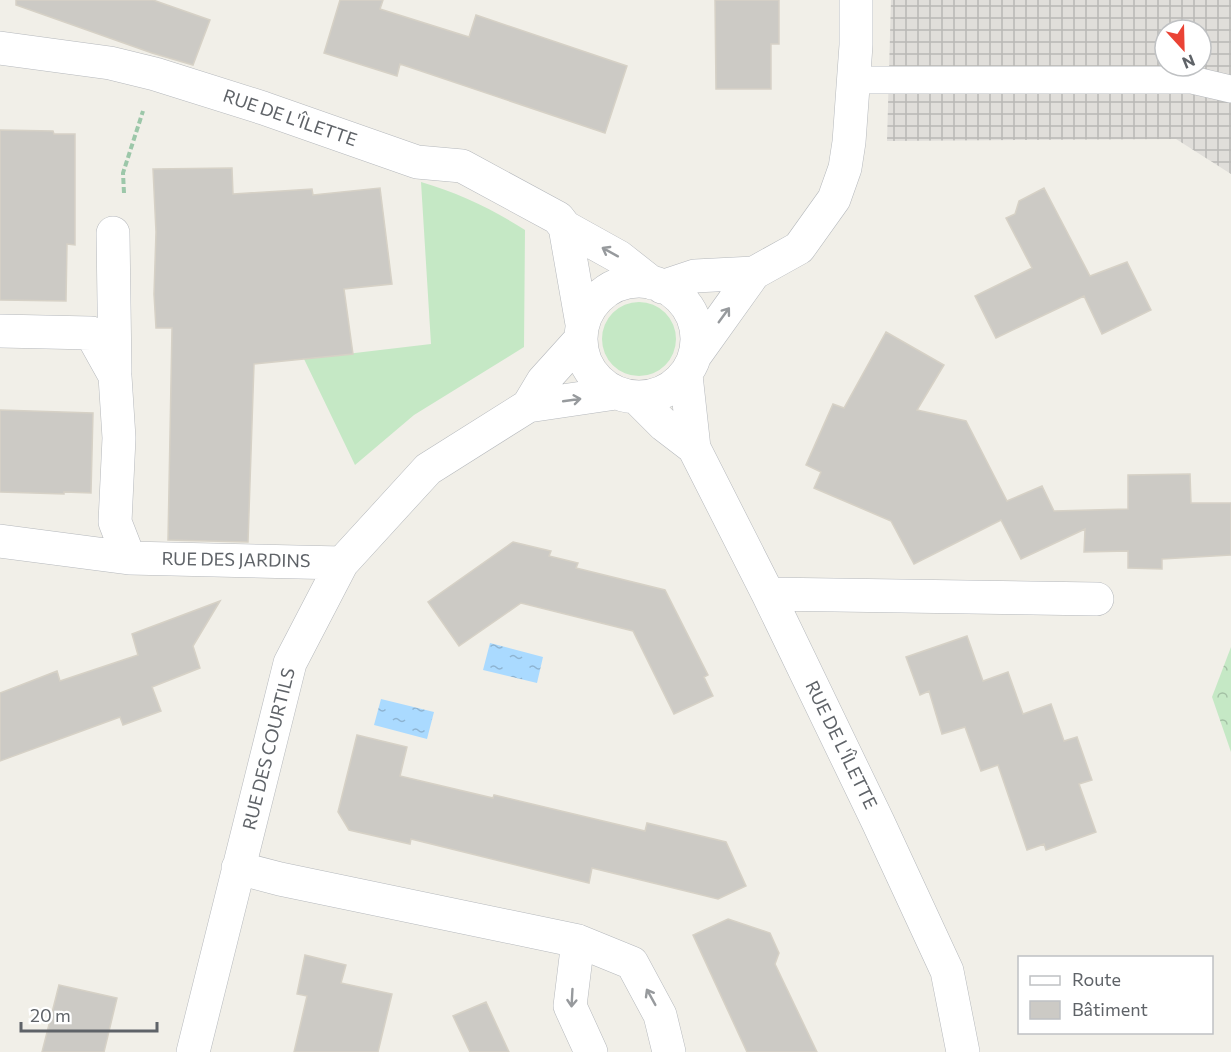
<svg xmlns="http://www.w3.org/2000/svg" width="1231" height="1052" viewBox="0 0 1231 1052" font-family="Commissioner,sans-serif">
  <style>
    .industrial { fill: url(#industrial-grid); fill-rule: evenodd }
    .grass { fill: #c5e8c5 }
    .forest { fill: url(#forest-crowns) }
    .water { fill: url(#water-ripples) }
    .building { fill: #cccac5; stroke: #d6d1c6; stroke-width: 1.5 }
    .lines { fill: none; stroke-linecap: round; stroke-linejoin: round }
    .lane-casing { stroke: #b5b8bc; stroke-width: 28 }
    .street-casing { stroke: #b5b8bc; stroke-width: 34 }
    .path { stroke: #9cc7a9; stroke-width: 4; stroke-dasharray: 6 3; stroke-linecap: butt }
    .lane { stroke: #fff; stroke-width: 27 }
    .street { stroke: #fff; stroke-width: 33 }
    .oneway { stroke: #979a9d }
    .labels { text-anchor: middle; stroke-width: 4.5; stroke-linejoin: round; paint-order: stroke }
    .street-label { font-size: 18px; fill: #5f6368; stroke: #fff }
  </style>
  <defs>
    <pattern id="industrial-grid" width="8" height="8" patternUnits="userSpaceOnUse" patternTransform="scale(1.5)"><rect width="8" height="8" fill="#e0deda"/><path d="M0 4h8M4 0v8" fill="none" stroke="#b9b8b5"/></pattern>
    <pattern id="forest-crowns" width="20" height="18" patternUnits="userSpaceOnUse" patternTransform="scale(1.5)"><rect width="20" height="18" fill="#c5e8c5"/><path d="M2 6a3 3 0 1 1 6 0M12 15a3 3 0 1 1 6 0" fill="none" stroke="#a3c0a4"/></pattern>
    <pattern id="water-ripples" width="26" height="14" patternUnits="userSpaceOnUse" patternTransform="scale(1.5)"><rect width="26" height="14" fill="#aadaff"/><path d="M2 4q2-2 4 0t4 0M15 11q2-2 4 0t4 0" fill="none" stroke="#8eb4d2"/></pattern>
  </defs>
  <rect width="100%" height="100%" fill="#f1efe8"/>
  <!-- industrial -->
  <path class="industrial" d="M891,0H1231V174L1176,139L887,141ZM1165,30H1201V66H1165Z"/>
  <!-- grass -->
  <path class="grass" d="M421,182C459,193 492,209 525,230L524,347L414,415L355,465L304,359L431,344Z
    M602 339a37 37 0 1 1 74 0a37 37 0 1 1-74 0Z"/>
  <!-- forest -->
  <path class="forest" d="M1231,647V752L1212,697Z"/>
  <!-- water -->
  <path class="water" d="M490,643L543,657L537,683L483,670Z
    M381,699L434,712L427,739L374,725Z"/>
  <!-- building -->
  <path class="building" d="M16,0H153L210,20L193,65L152,53L16,5Z
    M340,0H383L380,9L469,37L476,15L627,66L605,133L400,64L397,76L324,53Z
    M715,0H779V44H771V89H716Z
    M0,130L53,131L54,134H75V245L67,244L66,301L0,300Z
    M232,168L233,194L312,189L313,195L380,188L392,284L344,289L353,354L254,364L248,542L168,540L172,328H156L154,294L156,232L153,169Z
    M1044,188L1090,276L1127,262L1151,310L1102,334L1084,296L996,338L975,296L1032,268L1006,218L1015,214L1019,201Z
    M886,332L944,365L917,410L966,421L1007,501L1042,486L1054,511L1128,509V475L1190,474L1191,503H1231V555L1162,559V569L1128,568V551L1084,552L1085,529L1021,559L1001,520L914,564L891,521L814,488L821,472L806,465L833,404L844,408Z
    M0,410L93,413L91,493L64,492V494L0,492Z
    M513,542L551,551L549,556L578,563L576,568L665,590L708,675L704,677L713,696L674,714L633,631L521,603L459,646L428,602Z
    M220,601L193,646L200,668L152,687L161,711L123,725L120,717L0,761V693L57,671L60,681L138,655L132,634Z
    M967,636L983,681L1008,672L1023,714L1051,704L1064,741L1077,737L1092,780L1079,784L1096,832L1046,850L1044,844L1027,850L998,765L981,771L965,727L942,734L929,691L920,695L906,657Z
    M357,735L407,747L400,776L493,798L494,795L645,831L647,823L726,842L746,886L718,899L592,868L589,883L411,839L410,844L349,830L338,812Z
    M728,919L770,933L779,953L775,964L817,1052H747L693,935Z
    M305,955L346,965L341,983L392,994L378,1052H294L307,996L297,994Z
    M59,985L117,998L104,1052H42Z
    M486,1002L509,1052H470L453,1016Z"/>
  <g class="lines">
    <defs>
      <path id="lane" d="M852,80H1192L1231,89"/>
      <path id="street" d="M0,48L110,63L155,74L263,108L417,162L462,166L558,218L565,227L619,257L652,283
        M565,227L582,324
        M113,233L115,372
        M581 339a58 58 0 1 1 116 0a58 58 0 1 1-116 0Z
        M662,287L695,276L754,273
        M0,331L91,333L115,376L119,438L115,522L129,558
        M694,357L754,273L799,248L834,199L845,168L849,142L856,45V0
        M686,375L694,448L768,594L878,822L947,971L963,1052
        M637,398L664,425L694,448
        M528,406L543,381L580,340
        M0,541L129,558L342,563
        M768,594L1097,599
        M238,868L280,879L578,941L632,963L660,1015L669,1052
        M578,941L570,1006L591,1052
        M193,1052L290,663L342,563L428,469L528,406L616,393"/>
    </defs>
    <!-- lane casing -->
    <use href="#lane" class="lane-casing"/>
    <!-- street casing -->
    <use href="#street" class="street-casing"/>
    <!-- path -->
    <path class="path" d="M124,193L123,173L143,111"/>
    <!-- lane -->
    <use href="#lane" class="lane"/>
    <!-- street -->
    <use href="#street" class="street"/>
  </g>
  <!-- one-way arrows -->
  <defs><path id="oneway-shaft" d="M-6 0H5M1.5-3L5.5 0L1.5 3" fill="none" stroke-width="1.6" stroke-linecap="round" stroke-linejoin="round" transform="scale(1.5)"/></defs>
  <g class="oneway">
    <use href="#oneway-shaft" transform="translate(610 252) rotate(-151)"/>
    <use href="#oneway-shaft" transform="translate(724 315) rotate(-54)"/>
    <use href="#oneway-shaft" transform="translate(572 400) rotate(-8)"/>
    <use href="#oneway-shaft" transform="translate(651 997) rotate(-119)"/>
    <use href="#oneway-shaft" transform="translate(572 998) rotate(93)"/>
  </g>
  <g class="labels">
    <!-- street labels -->
    <g class="street-label">
      <text transform="translate(290 118) rotate(19)" y="6">RUE DE L'ÎLETTE</text>
      <text transform="translate(236 560) rotate(1)" y="6">RUE DES JARDINS</text>
      <text transform="translate(841 745) rotate(64)" y="6">RUE DE L'ÎLETTE</text>
      <text transform="translate(269 749) rotate(-76)" y="6">RUE DES COURTILS</text>
    </g>
  </g>
  <!-- legend -->
  <rect x="1018" y="956" width="195" height="78" fill="#ffffff" stroke="#bfc1c3" stroke-width="1.5"/>
  <rect x="1030" y="976" width="30" height="9" fill="#ffffff" stroke="#bfc1c3" stroke-width="1.5"/>
  <text x="1072" y="986" font-size="18" fill="#5f6368">Route</text>
  <rect x="1030" y="1001" width="30" height="18" fill="#cccac5" stroke="#bfc1c3" stroke-width="1.5"/>
  <text x="1072" y="1016" font-size="18" fill="#5f6368">Bâtiment</text>
  <!-- north arrow -->
  <g transform="translate(1183 48) rotate(158)"><circle r="28" fill="#ffffff" stroke="#bfc1c3" stroke-width="1.5"/>
  <path d="M0-4.5L10 22L0 15L-10 22Z" fill="#ea4335"/>
  <text y="-9" font-size="16" font-weight="bold" text-anchor="middle" fill="#5f6368">N</text>
  </g>
  <!-- scale -->
  <path d="M21 1022v9h136v-9" fill="none" stroke="#5f6368" stroke-width="3"/>
  <text x="30" y="1022" font-size="18" fill="#5f6368" stroke="#ffffff" stroke-width="4.5" paint-order="stroke">20 m</text>
</svg>
